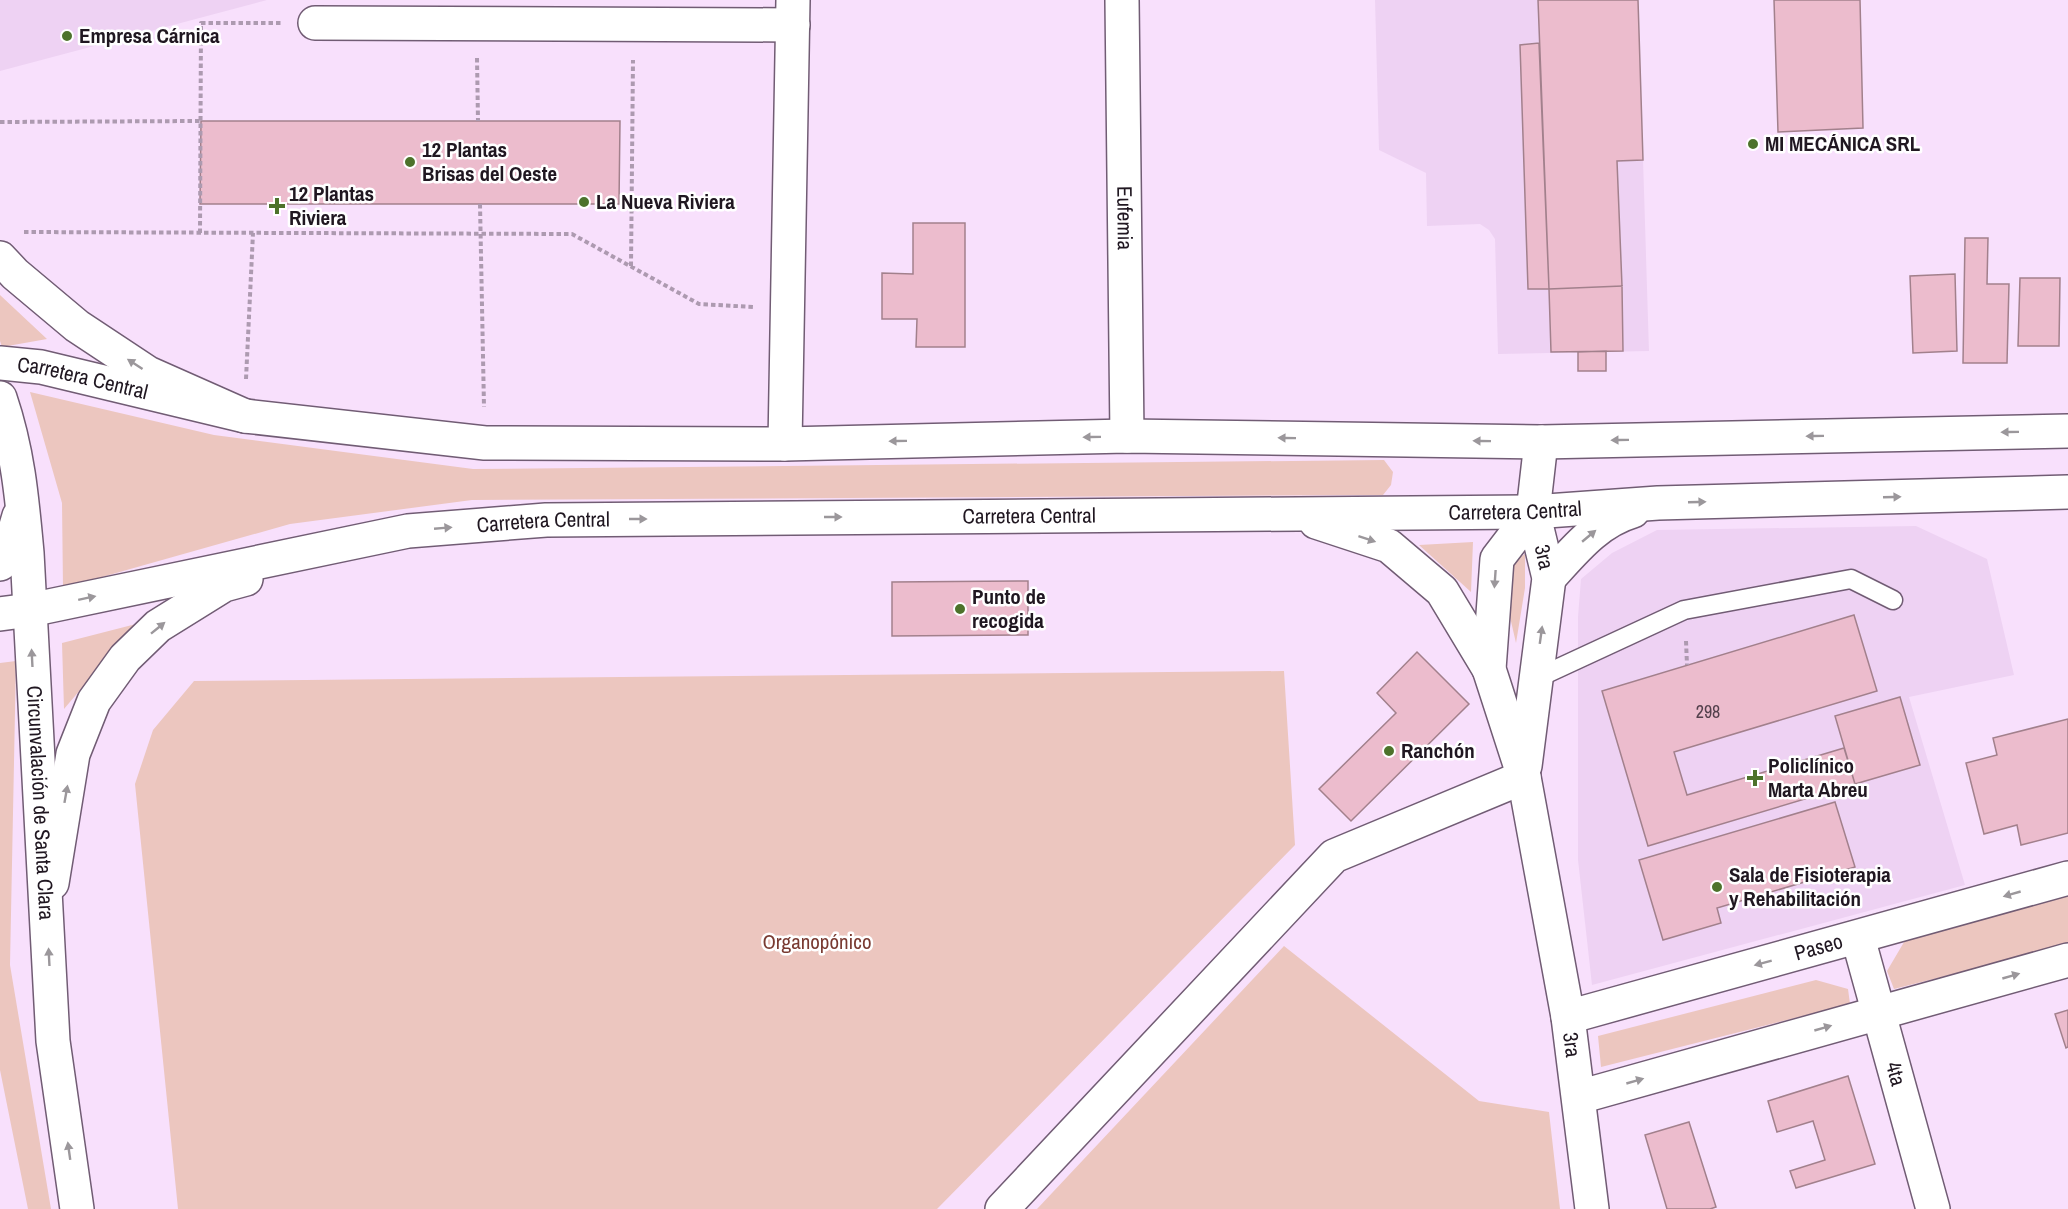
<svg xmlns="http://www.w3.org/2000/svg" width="2068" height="1209" viewBox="0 0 2068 1209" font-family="'Archivo Narrow',sans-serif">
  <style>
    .built { fill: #eed2f3 }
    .green { fill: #ecc6bf }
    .building { fill: #ecbccd; stroke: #a2808c; stroke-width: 1.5 }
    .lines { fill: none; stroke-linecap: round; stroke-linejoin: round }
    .service-casing { stroke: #715c74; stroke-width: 21 }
    .minor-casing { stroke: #715c74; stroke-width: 36 }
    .primary-casing { stroke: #715c74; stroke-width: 36 }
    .trunk-casing { stroke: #715c74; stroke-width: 36 }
    .path { stroke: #ad9ab0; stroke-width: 4; stroke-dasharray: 4.5 3; stroke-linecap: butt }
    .service { stroke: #fff; stroke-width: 18 }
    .minor { stroke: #fff; stroke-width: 33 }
    .primary { stroke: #fff; stroke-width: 33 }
    .trunk { stroke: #fff; stroke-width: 33 }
    .oneway { fill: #9b979b }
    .poi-dot { fill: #4d722b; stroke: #fff; stroke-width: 2 }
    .labels { text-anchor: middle; stroke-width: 5; stroke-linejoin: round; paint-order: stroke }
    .number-label { font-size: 18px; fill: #53404c }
    .poi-label { font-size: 21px; font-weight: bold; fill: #201721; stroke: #fff; text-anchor: start }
    .street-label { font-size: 21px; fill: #201721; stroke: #fff }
    .park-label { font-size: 21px; fill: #793a31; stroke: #fff }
  </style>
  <rect width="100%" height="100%" fill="#f8e0fc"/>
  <!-- built -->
  <path class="built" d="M0,0H267L0,71Z
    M1375,0H1638L1649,351L1498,354L1495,239L1489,230L1480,224L1427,226L1426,173L1379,150Z
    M1916,526L1987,559L2014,675L1909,697L1965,885L1592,985L1578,860V617L1581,579L1612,553L1657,530Z"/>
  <!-- green -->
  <path class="green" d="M0,295L47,339L2,347L0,341Z
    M30,392L214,435L473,469L1384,460L1393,472L1391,485L1383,495L472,500L290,524L63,588L62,503Z
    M1473,542L1471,592L1419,545Z
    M1525,554V588L1516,643L1507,604L1515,560Z
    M136,624L64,709L62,643Z
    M16,661L10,965L51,1209H28L0,1070V663Z
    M1284,671L1295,845L937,1209H178L135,784L153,730L194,681Z
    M2068,893V945L1894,989L1887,971L1907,937Z
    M1284,946L1479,1101L1549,1112L1560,1209H1037Z
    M1816,980L1848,989L1850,1004L1601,1067L1598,1036Z"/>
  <!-- building -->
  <path class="building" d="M1538,0H1638L1643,160L1617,161L1622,286L1549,289Z
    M1774,0H1860L1863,128L1778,132Z
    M1539,43L1549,289H1528L1520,45Z
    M201,121H620L619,204H200Z
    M913,223H965V347H916L917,319H882V273L913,274Z
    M1965,238H1988L1987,284H2009L2007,363H1963Z
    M1955,274L1957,351L1913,353L1910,276Z
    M2020,278H2060L2059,346H2018Z
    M1622,286L1623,351L1551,352L1549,289Z
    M1606,351V371H1578V352Z
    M1028,581V635L892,636V582Z
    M1854,615L1877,691L1674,752L1687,795L1844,748L1855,784L1648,846L1602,691Z
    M1417,652L1469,704L1351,821L1319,789L1396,713L1377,693Z
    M1900,697L1920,765L1855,784L1835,716Z
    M2068,719V833L2021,845L2017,825L1984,834L1966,763L1997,755L1993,738Z
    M1835,802L1855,867L1717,908L1721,923L1663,940L1639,860Z
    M2068,1010V1047L2066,1048L2055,1014Z
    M1848,1076L1875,1164L1796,1188L1790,1171L1825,1160L1813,1121L1777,1132L1768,1101Z
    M1689,1122L1716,1207L1710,1209H1667L1645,1135Z"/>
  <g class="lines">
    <defs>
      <path id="service" d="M1535,679L1684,610L1851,579L1893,600"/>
      <g id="minor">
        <path id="s1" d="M1122,0L1127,436"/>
        <path d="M315,23L793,25"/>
        <path d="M785,444L793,0"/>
        <path id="s2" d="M1533,512L1497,559L1489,669L1524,777L1568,1017L1592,1209"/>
        <path d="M1525,766L1549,578L1533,512"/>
        <path id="s3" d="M1858,938L1933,1209"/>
        <path id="s4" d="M1568,1017L2068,878"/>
        <path d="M1579,1097L2068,960"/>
        <path d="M1002,1209L1334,856L1524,777"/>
      </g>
      <g id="primary">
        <path id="s5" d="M0,363L41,367L245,416L485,443L785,444L1127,436L1541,442L2068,431"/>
        <path d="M1533,512L1541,442"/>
        <path d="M1316,522L1389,546L1442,591L1489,669"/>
        <path d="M1549,578C1574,551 1596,522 1633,511"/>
        <path id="s6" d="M0,614L30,610L408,531L546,520L1533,512L1658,503L2068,492"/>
        <path d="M52,883L73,754L94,701L125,658L158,626L224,585L246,579"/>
      </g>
      <g id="trunk">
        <path d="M0,258L15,274L77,326L148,373L245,416"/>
        <path id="s7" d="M0,398C18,451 22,498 27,553L53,1041L77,1209"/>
        <path d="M0,564L9,550L19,516"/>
      </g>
    </defs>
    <!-- service casing -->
    <use href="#service" class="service-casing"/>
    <!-- minor casing -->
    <use href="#minor" class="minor-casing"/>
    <!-- primary casing -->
    <use href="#primary" class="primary-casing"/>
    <!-- trunk casing -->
    <use href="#trunk" class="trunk-casing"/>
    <!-- path -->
    <path class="path" d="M477,58L478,121
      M0,122L201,121
      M480,204L484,407
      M24,232L572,234L699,304L754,307
      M200,233L201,23H281
      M631,266L633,60
      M246,379L253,233
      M1686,641L1687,665"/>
    <!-- service -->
    <use href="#service" class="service"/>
    <!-- minor -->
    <use href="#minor" class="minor"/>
    <!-- primary -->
    <use href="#primary" class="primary"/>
    <!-- trunk -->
    <use href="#trunk" class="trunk"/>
  </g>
  <!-- one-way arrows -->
  <defs><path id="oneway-solid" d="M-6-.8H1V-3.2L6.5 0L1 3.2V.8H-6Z" transform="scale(1.5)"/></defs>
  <g class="oneway">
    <use href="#oneway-solid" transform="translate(135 364) rotate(-147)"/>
    <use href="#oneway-solid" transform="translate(2010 432) rotate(179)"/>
    <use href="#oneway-solid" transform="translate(1815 436) rotate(179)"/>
    <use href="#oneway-solid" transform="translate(1092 437) rotate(179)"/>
    <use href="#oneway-solid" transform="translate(1287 438) rotate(-179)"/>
    <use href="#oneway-solid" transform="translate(1620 440) rotate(179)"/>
    <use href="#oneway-solid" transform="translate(898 441) rotate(179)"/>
    <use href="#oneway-solid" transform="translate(1482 441) rotate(-179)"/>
    <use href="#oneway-solid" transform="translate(1892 497) rotate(-2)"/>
    <use href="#oneway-solid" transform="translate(1697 502) rotate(-2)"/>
    <use href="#oneway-solid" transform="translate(833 517)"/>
    <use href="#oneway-solid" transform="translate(638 519)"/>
    <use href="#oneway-solid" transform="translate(443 528) rotate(-5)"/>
    <use href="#oneway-solid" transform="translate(1589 536) rotate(-40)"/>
    <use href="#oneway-solid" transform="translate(1367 539) rotate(18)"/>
    <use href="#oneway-solid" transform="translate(1495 579) rotate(94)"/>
    <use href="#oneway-solid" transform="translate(87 598) rotate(-12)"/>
    <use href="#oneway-solid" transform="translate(158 628) rotate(-39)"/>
    <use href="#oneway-solid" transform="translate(1541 635) rotate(-82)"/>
    <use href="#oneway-solid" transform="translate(32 658) rotate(-93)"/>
    <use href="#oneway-solid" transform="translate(66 794) rotate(-80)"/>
    <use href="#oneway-solid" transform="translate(2012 894) rotate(164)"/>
    <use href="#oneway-solid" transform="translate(49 957) rotate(-93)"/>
    <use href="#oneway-solid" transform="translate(1763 963) rotate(165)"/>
    <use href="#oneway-solid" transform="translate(2011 976) rotate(-16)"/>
    <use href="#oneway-solid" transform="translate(1823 1028) rotate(-16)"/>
    <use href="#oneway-solid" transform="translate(1635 1081) rotate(-16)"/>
    <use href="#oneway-solid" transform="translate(69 1151) rotate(-98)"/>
  </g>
  <!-- markers -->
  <g class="poi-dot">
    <circle cx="67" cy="36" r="6"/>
    <circle cx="1753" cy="144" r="6"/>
    <circle cx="410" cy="162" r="6"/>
    <circle cx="584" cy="202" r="6"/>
    <path d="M274 197h6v6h6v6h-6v6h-6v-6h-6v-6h6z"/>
    <circle cx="960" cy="609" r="6"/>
    <circle cx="1389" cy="751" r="6"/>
    <path d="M1752 769h6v6h6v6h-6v6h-6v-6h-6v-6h6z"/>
    <circle cx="1717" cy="887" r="6"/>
  </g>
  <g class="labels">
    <!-- number labels -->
    <g class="number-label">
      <text x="1708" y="718">298</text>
    </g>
    <!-- poi labels -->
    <g class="poi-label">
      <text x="79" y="43">Empresa Cárnica</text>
      <text x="1765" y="151">MI MECÁNICA SRL</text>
      <text x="422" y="157">12 Plantas<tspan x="422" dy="24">Brisas del Oeste</tspan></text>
      <text x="289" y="201">12 Plantas<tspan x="289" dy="24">Riviera</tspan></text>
      <text x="596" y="209">La Nueva Riviera</text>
      <text x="972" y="604">Punto de<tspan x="972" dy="24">recogida</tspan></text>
      <text x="1401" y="758">Ranchón</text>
      <text x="1768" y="773">Policlínico<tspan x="1768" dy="24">Marta Abreu</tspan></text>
      <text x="1729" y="882">Sala de Fisioterapia<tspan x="1729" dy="24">y Rehabilitación</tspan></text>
    </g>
    <!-- street labels -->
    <g class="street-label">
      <text dy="7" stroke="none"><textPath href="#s1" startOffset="218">Eufemia</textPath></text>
      <text dy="7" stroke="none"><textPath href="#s5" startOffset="84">Carretera Central</textPath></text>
      <text dy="7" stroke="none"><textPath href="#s6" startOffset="1524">Carretera Central</textPath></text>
      <text dy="7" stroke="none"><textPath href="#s6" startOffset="1038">Carretera Central</textPath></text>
      <text dy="7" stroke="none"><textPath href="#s6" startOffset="552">Carretera Central</textPath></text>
      <text transform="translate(1544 557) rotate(77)" y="7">3ra</text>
      <text dy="7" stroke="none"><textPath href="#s7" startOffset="408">Circunvalación de Santa Clara</textPath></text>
      <text dy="7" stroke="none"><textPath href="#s4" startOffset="260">Paseo</textPath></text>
      <text dy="7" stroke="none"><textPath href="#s2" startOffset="555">3ra</textPath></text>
      <text dy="7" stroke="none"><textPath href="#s3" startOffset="141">4ta</textPath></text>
    </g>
    <!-- park labels -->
    <g class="park-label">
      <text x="817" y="949">Organopónico</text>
    </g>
  </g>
</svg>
